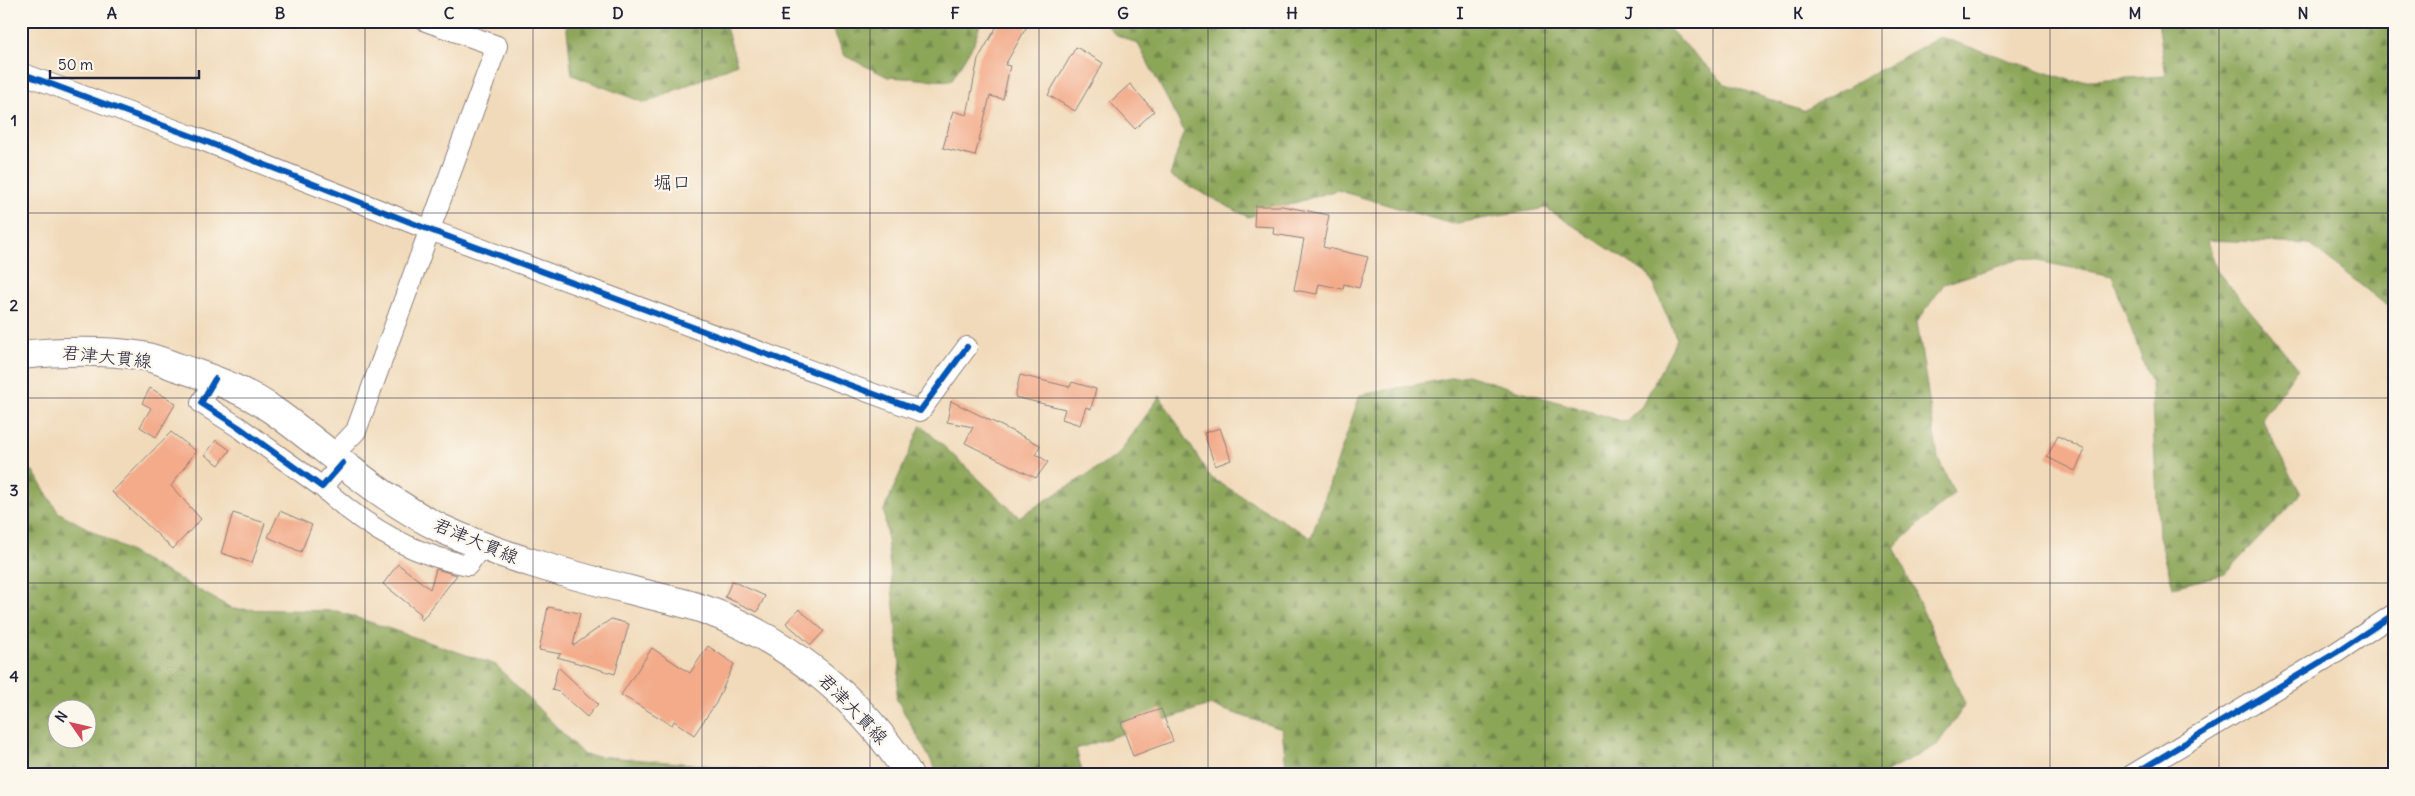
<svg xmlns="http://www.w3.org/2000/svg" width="2415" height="796" viewBox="0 0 2415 796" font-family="Delius,'Klee One',sans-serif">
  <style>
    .forest { fill: url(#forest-firs); stroke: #57644a; fill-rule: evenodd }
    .building { fill: #f3ab8a }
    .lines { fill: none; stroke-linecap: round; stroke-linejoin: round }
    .street-casing { stroke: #8a7e7a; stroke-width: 22 }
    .secondary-casing { stroke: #8a7e7a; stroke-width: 30 }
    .street { stroke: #fff; stroke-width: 20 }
    .secondary { stroke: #fff; stroke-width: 28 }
    .cycleway-casing { stroke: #fbf7ec; stroke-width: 9 }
    .cycleway { stroke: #0057b8; stroke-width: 6 }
    .grid { fill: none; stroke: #22223b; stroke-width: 1; stroke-opacity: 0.55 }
    .labels { text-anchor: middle; stroke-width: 4.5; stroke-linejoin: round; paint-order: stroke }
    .street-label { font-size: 18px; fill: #22223b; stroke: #fbf7ec }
    .neighbourhood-label { font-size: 19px; fill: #22223b; stroke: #fbf7ec }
    .neatline { fill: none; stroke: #22223b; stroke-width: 2 }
    .grid-label { font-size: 16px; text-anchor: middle; font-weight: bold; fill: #22223b }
  </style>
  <defs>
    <pattern id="forest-firs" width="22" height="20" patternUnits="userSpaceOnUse" patternTransform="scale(1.25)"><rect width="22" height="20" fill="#8ca659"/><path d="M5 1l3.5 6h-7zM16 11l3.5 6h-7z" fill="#72874b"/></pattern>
  </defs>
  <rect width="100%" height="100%" fill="#fbf7ec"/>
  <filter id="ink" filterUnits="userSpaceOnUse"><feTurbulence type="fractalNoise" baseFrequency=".02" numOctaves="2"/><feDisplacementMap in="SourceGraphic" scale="10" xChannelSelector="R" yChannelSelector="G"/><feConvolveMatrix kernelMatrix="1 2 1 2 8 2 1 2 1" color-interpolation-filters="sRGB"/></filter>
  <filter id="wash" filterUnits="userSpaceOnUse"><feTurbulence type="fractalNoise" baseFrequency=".0096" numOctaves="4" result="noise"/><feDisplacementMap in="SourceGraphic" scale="20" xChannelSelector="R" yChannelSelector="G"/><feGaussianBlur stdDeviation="1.12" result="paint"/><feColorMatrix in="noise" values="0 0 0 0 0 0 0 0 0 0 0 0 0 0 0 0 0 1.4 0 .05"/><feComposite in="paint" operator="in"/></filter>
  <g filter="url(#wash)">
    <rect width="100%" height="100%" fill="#f1daba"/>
    <!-- forest -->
    <path class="forest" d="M566,21H724L737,64L645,103L572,75Z
      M829,21H981L974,43L951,81L888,77L845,56Z
      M1103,21H1661L1725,84L1803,111L1940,37L2072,81L2166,76L2158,21H2394V295L2386,305L2309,244L2207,240L2217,271L2298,368L2262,419L2301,494L2225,574L2173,587L2159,536L2151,384L2112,276L2023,258L1944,284L1917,322L1938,458L1954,493L1894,547L1965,704L1937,745L1881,775H1287L1282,729L1209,705L1076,749L1083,775H939L896,698L900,664L884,510L921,425L1019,517L1117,456L1160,396L1210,477L1311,538L1360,395L1467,375L1625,422L1642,406L1677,339L1649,275L1546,208L1452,224L1337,190L1248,217L1170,176L1184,131L1138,44L1115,34Z
      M21,470L33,471L58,512L233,609L337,611L496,665L584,755L774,771L773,775H21ZM58,708H88V738H58Z"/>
    <g id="blocks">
      <!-- building -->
      <path class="building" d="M1000,21H1030L1005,65L1010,66L1003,99L990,96L975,156L943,148L953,111L967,115L978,59Z
        M1076,47L1103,63L1075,111L1048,95Z
        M1130,84L1154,111L1135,129L1110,102Z
        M1255,206H1282L1329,215L1323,247L1368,257L1359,288L1344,284L1343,289L1319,284L1317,294L1294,290L1304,239L1273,234L1274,227L1254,226Z
        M1020,375L1070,387L1072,382L1096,389L1091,409L1086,407L1080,425L1062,419L1065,409L1015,397Z
        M150,388L176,403L156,437L140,427L151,408L142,403Z
        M951,401L1040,445L1036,454L1048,462L1036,478L965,443L973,427L947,422Z
        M1220,428L1231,460L1215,466L1204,433Z
        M171,432L196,451L171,486L201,519L173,549L112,492Z
        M2058,436L2085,450L2075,471L2047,457Z
        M216,440L230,450L219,465L205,455Z
        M280,511L312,525L301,552L268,537Z
        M233,513L265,523L252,563L221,553Z
        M398,564L430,589L436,569L457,575L422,620L420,619L421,614L383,584Z
        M732,581L765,596L757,612L725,597Z
        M548,607L580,613L573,646L611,619L629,624L615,674L557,657L561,654L539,650Z
        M799,609L824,631L811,645L786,623Z
        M708,646L734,664L716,703L694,735L674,721L672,725L621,695L652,648L690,673Z
        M558,667L598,704L587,717L559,692L552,690Z
        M1161,709L1173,741L1133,756L1121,723Z"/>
    </g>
  </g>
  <g filter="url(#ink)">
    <use href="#blocks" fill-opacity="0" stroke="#8a7e7a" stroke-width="1"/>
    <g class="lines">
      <defs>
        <path id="street" d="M21,73L197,138L430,230L920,411L967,347
          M215,379L201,403L240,428L322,487L343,463
          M333,455L356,431L497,46L426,21
          M322,487C363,525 412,555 468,565L481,546
          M2132,775L2337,652L2394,614"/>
        <path id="secondary" d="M21,355C58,351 107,350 143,356C154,358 166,363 177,367C211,378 245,390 274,411C329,450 379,498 440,528C502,557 568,574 634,591C656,597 680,601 703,609C788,639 861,699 909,775"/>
      </defs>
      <!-- street casing -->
      <use href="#street" class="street-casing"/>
      <!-- secondary casing -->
      <use href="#secondary" class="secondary-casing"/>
      <!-- street -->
      <use href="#street" class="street"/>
      <!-- secondary -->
      <use href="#secondary" class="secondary"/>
      <defs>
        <path id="cycleway" d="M21,73L197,138L430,230L920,411L967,347
          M215,379L201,403L240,428L322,487L343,463
          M2132,775L2337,652L2394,614"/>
      </defs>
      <!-- cycleway casing -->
      <use href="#cycleway" class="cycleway-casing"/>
      <!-- cycleway -->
      <use href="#cycleway" class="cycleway"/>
    </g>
  </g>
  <!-- grid -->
  <path class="grid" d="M196,21V775M365,21V775M533,21V775M702,21V775M870,21V775M1039,21V775M1208,21V775M1376,21V775M1545,21V775M1713,21V775M1882,21V775M2050,21V775M2219,21V775M21,213H2394M21,398H2394M21,583H2394"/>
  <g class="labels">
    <!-- street labels -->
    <g class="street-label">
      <text transform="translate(107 357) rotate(6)" y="6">君津大貫線</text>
      <text transform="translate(476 541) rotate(23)" y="6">君津大貫線</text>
      <text transform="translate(853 709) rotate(46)" y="6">君津大貫線</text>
    </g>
    <!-- neighbourhood labels -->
    <g class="neighbourhood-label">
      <text x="672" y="189">堀口</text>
    </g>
  </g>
  <!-- margin -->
  <rect width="2415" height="796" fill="none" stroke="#fbf7ec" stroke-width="55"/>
  <!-- north arrow -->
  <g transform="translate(72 724) rotate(304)"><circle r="24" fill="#fbf7ec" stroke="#a4a2a5"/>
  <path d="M0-4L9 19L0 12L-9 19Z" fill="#d1495b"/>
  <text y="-8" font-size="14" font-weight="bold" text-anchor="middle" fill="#22223b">N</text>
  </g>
  <!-- scale -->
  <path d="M50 70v8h149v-8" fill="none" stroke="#22223b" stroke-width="2.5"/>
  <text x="58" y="70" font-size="15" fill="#22223b" stroke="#fbf7ec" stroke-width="4" paint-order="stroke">50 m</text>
  <rect x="28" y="28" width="2360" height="740" class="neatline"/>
  <g class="grid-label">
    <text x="112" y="19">A</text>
    <text x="280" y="19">B</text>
    <text x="449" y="19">C</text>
    <text x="618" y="19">D</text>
    <text x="786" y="19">E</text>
    <text x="955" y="19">F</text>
    <text x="1123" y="19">G</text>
    <text x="1292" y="19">H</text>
    <text x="1460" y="19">I</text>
    <text x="1629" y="19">J</text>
    <text x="1798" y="19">K</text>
    <text x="1966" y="19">L</text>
    <text x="2135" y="19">M</text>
    <text x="2303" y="19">N</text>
    <text x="14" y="126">1</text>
    <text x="14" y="311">2</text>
    <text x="14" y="496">3</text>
    <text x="14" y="682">4</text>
  </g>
</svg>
